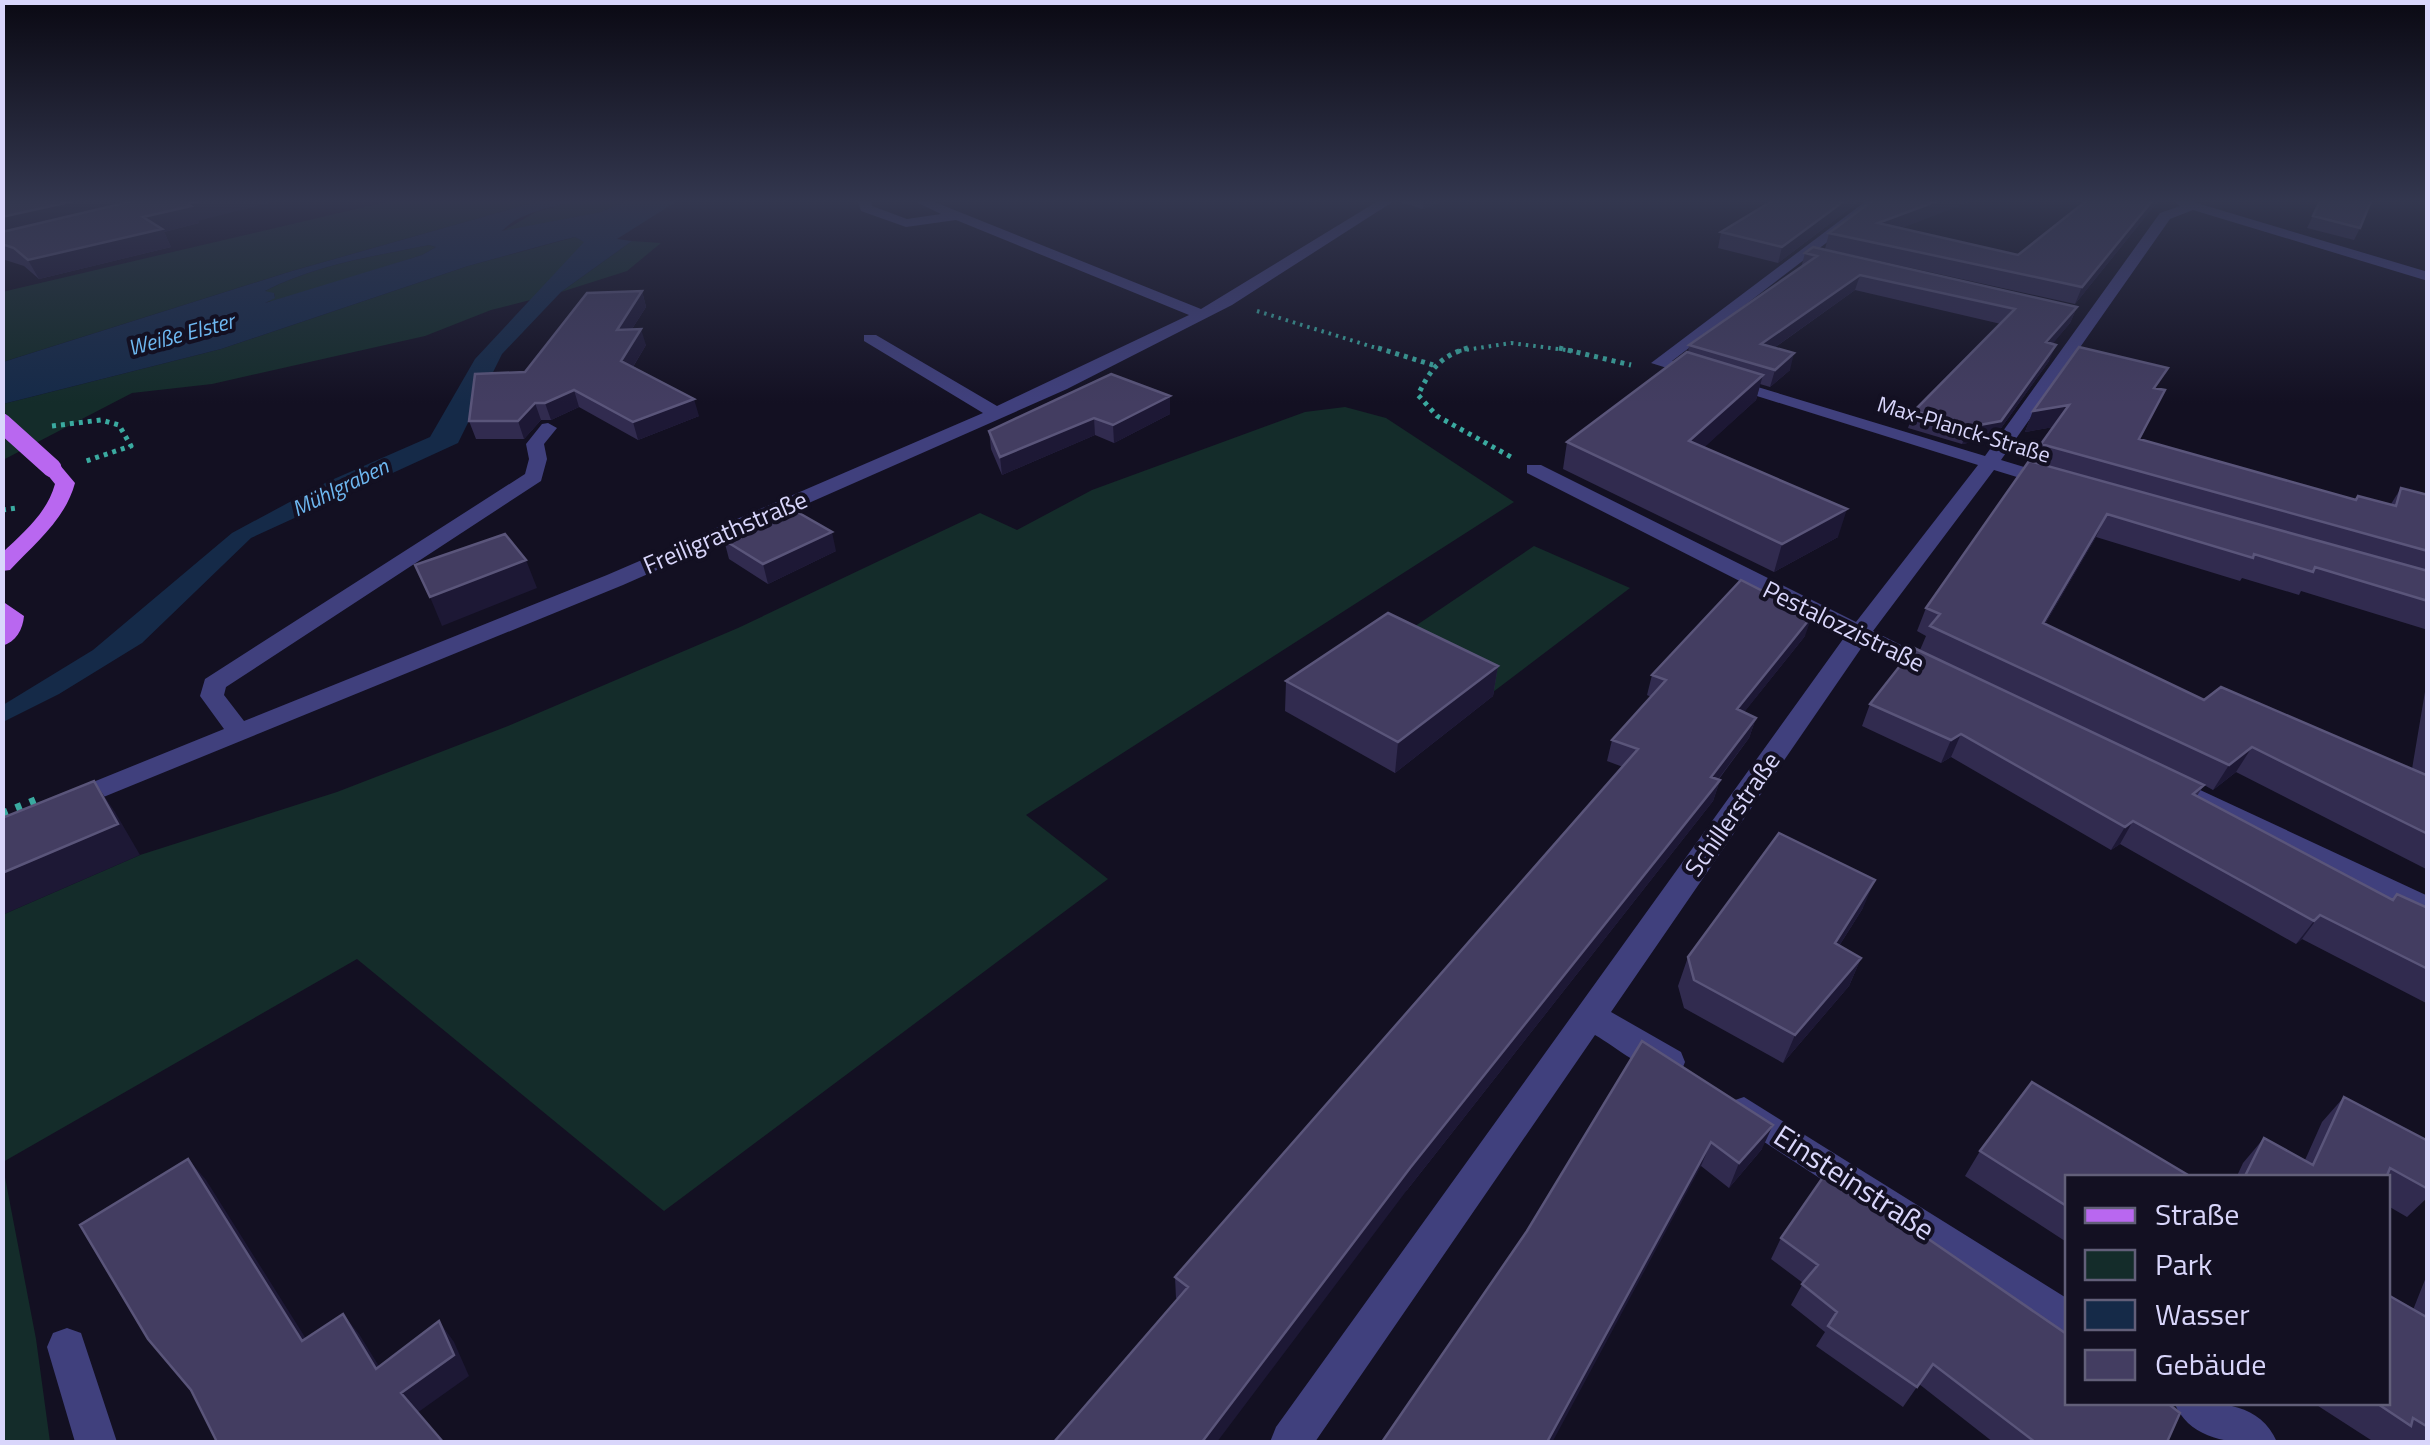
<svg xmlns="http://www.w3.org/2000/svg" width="2430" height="1445" viewBox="0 0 2430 1445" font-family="'Titillium Web',sans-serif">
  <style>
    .green { fill: #142c2a }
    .water { fill: #152a48; fill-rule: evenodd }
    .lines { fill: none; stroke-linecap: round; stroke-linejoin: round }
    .path-far2 { stroke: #3aaaa0; stroke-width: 4; stroke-dasharray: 2.5 5; stroke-linecap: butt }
    .path-far1 { stroke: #3aaaa0; stroke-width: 5; stroke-dasharray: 4 5; stroke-linecap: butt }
    .path { stroke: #3aaaa0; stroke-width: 8; stroke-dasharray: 6 9; stroke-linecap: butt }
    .minor { fill: #40407d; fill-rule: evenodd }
    .major { fill: #b967f0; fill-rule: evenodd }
    .major-bridge { stroke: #b967f0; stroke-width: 19 }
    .wall { fill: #312b4f }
    .shaded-wall { fill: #1d1835 }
    .building { fill: #433d61; stroke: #5a557a; stroke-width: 2.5 }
    .labels { text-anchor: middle; stroke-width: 8; stroke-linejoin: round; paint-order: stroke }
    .far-water-label { font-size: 22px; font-style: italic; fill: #6eb8f1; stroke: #131022 }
    .far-street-label { font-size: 22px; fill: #d9d6fb; stroke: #131022 }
    .street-label { font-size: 25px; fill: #d9d6fb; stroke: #131022 }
    .near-street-label { font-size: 30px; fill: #d9d6fb; stroke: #131022 }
  </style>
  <rect width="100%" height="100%" fill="#131022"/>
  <!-- green -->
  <path class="green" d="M390,201H539L292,271L3,362L2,292Z
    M575,201H626L601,212L501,232L536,212Z
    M575,237L585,242L534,299L491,310L425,336L212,384L132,393L3,460V404L221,349L468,266Z
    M632,241L661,243L627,271L561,292Z
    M429,245L436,247L422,255L279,301L264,302L275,297L274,293H262L265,291C315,265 374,256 429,245Z
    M1345,407L1386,418L1514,502L1026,815L1108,879L664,1211L357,959L3,1162L2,915L140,855L337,792L508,726L738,628L980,513L1017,530L1092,490L1305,412Z
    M1534,546L1630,588L1493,692L1393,641Z
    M3,1167L36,1339L50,1442H3Z"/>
  <!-- water -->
  <path class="water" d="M539,201H575C552,207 518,213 502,231L601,212L626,201H677L617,239L632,241L561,292L502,354L458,443L251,538L142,643L59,694L3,722V705L93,650L232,533L327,482L430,437L475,359L584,242L575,237L559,241L468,266L221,349L3,404V362L292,271ZM429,245L436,247L422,255L265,303L275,298L274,293L265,291C315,265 374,256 429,245Z"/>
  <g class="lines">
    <!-- path-far2 -->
    <path class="path-far2" d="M1257,311L1386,351
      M1459,351L1511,343L1574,351"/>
    <!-- path-far1 -->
    <path class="path-far1" d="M1378,348L1433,365
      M1468,348C1440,356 1430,370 1418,395L1437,416L1511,457
      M1559,348L1631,365
      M52,426L101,420L119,425L131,446L86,461
      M2,510L17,508"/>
    <!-- path -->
    <path class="path" d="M2,814L41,798"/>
    <!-- minor -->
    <path class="minor" d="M858,201H871L872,206L907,219L941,214L914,201H932L1201,309L1378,201H1394L1232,305L1067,389L623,585L79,807H61L57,801L61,795L224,729L200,696L205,679L525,474L529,459L526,444L542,424L548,423L557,428L544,444L547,459L541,481L226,687L224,695L244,721L607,575L983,413L864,341V335H876L997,406L1189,315L956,220L906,227L861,211Z
      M1866,201H1881L1672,361L1985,456L2160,213L2180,206L2174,201H2190L2428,272V281L2193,210L2170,219L2001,460L2060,478V486L2053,488L1994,470L1873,631L1945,667L1949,672L1945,677H1929L1864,644L1611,1012L1681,1052L1685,1062L1681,1072C1654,1081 1618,1048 1595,1035L1315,1442H1270L1276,1427L1846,635L1527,473V465H1541L1856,622L1978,465L1651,363Z
      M2198,789L2428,896V920L2189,804L2185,798L2189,792Z
      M1744,1097L2068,1299V1340L1732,1121L1727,1111L1732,1101Z
      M67,1328L81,1333L117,1442H75L47,1347L53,1333Z
      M2174,1402C2213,1402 2259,1400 2277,1442C2239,1444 2191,1444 2174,1402Z"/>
    <!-- major -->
    <path class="major" d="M52,462L59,464L75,483C65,520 35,543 10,570L2,571V553C24,532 47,513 55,484L42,468Z
      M2,601L24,616C23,629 16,642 2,646Z"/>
    <!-- major-bridge -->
    <path class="major-bridge" d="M2,423L52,468"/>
  </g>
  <!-- wall -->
  <path class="wall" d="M2,201L198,221L199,223L164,232L171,247L39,279L24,266L2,259Z
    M1396,201H1443L1423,209Z
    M1860,201L1778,263L1718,248L1721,232Z
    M1872,201H1971L1901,228L2018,255L2086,201H2158L2075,304L1825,249L1829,233Z
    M2320,201L2360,228L2354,240L2307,228Z
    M1805,253L2077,307L2070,323L2052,344L2049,361L1994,438L1962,444L1908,428L1914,411L2001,324L1855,290L1774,348L1790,370L1770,387L1760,384L1756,400L1704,447L1838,537L1774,572L1563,469L1567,442L1688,352L1689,345L1801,268Z
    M642,291L646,307L632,329L646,345L633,367L699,416L638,440L579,407L551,420H541L524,439H476L469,421L525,372Z
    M1111,374L1170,414L1114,443L1095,435L1002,475L991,449L989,431Z
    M2158,389L2165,390L2140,439L2356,500L2391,504L2401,488L2428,495V630L2301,591L2299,595L2242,578L2240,581L2096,537L2045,624L2204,700L2412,769L2428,674V870L2236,772L2213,790L2204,785L2197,796L2393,900L2428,908V1004L2302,939L2296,944L2120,844L2111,850L1951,757L1941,763L1862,726L1870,704L1920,650L1926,636L1917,631L1926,608L2033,462L2041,444L2053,427L2025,432L2033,411Z
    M724,540L836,551L768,584L729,559Z
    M1805,636L1744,712L1756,718L1749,738L1719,779L1720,780L1713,801L1407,1190L1178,1299L1176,1298L1175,1277L1623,767L1607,761L1612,740L1651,697L1647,695L1652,675Z
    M1498,666L1493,696L1395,773L1285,711L1286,681Z
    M1863,908L1839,946L1861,958L1849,986L1783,1063L1684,1008L1678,986L1688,957Z
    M1642,1041L1762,1149L1729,1188L1701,1166L1527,1231Z
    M2344,1097L2428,1141V1197L2407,1217L2388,1206V1178H2236L2243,1163L2264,1138L2305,1160L2322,1122Z
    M1980,1151L2068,1178V1243L1965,1176Z
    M1781,1238L2167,1442H1993L1919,1384L1903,1407L1816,1346L1825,1332L1791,1305L1803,1283L1771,1259Z
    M2428,1272V1442H2374L2312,1402H2388L2413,1310Z"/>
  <!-- shaded-wall -->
  <path class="shaded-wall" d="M74,201H158L2,237V217Z
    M199,201H277L198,221L199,223L164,232L171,247L39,279L28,260L143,217Z
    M1424,201H1443L1423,209Z
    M1844,201H1860L1778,263L1782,247Z
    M1937,201H1971L1874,239L1878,223Z
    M2152,201H2158L2075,304L2082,287Z
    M1860,275L1855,290L1757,360L1761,344Z
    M642,291L646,307L621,346L617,330Z
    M2077,307L2070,323L2040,359L2046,342Z
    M641,329L646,345L626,378L621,361Z
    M2056,345L2049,361L1994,438L1962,444L1969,427Z
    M1794,353L1790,370L1770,387L1775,370Z
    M1763,375L1756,400L1683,467L1689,441Z
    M574,390L579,407L551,420L545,403Z
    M1170,396V414L1114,443L1113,425Z
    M694,399L699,416L638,440L633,422Z
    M535,403L541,420L524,439L518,421Z
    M2069,405L2060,426L2025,432L2033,411Z
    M1094,418L1095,435L1002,475L1000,457Z
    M1847,509L1838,537L1774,572L1782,544Z
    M2107,514L2096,537L2032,646L2043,623Z
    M832,532L836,551L768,584L763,564Z
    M526,560L537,588L442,626L430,597Z
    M1812,616L1805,636L1730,730L1737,709Z
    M1498,666L1493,696L1395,773L1398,742Z
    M1756,718L1749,738L1704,798L1711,777Z
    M1961,734L1951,757L1941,763L1951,740Z
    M2252,747L2236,772L2213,790L2229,765Z
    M1720,780L1713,801L1407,1190L1217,1442H1202L1410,1168Z
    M94,781L115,812L140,855L2,915V873Z
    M2133,821L2120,844L2111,850L2125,827Z
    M1875,880L1863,908L1823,971L1835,943Z
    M2320,915L2302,939L2296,944L2314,921Z
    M1861,958L1849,986L1783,1063L1795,1035Z
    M1773,1125L1762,1149L1729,1188L1739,1163Z
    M1711,1142L1701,1166L1554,1439L1552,1442H1547Z
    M188,1159L206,1180L320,1361L302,1341Z
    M343,1314L359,1334L393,1389L376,1369Z
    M439,1321L454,1342L469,1376L417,1413L401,1393Z"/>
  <!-- building -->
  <path class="building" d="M2,201H74L2,217Z
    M133,201H199L187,204L191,206L143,217L162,229L28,260L14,248L2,244V232Z
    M1772,201H1844L1782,247L1721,232Z
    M1872,201H1937L1878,223L2018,255L2086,201H2152L2082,287L1829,233Z
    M2320,201H2371L2360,228L2313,216Z
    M1813,247L2077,307L2046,342L2056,345L2001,421L1969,427L1914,411L2015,309L1860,275L1761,344L1794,353L1775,370L1689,345L1817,256L1805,253Z
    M642,291L617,330L641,329L621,361L694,399L633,422L574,390L545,403H535L518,421H469L475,374L525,372L587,293Z
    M2079,347L2168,368L2154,388L2165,390L2139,439L2356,500L2358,496L2396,506L2401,488L2428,495V551L2041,444L2069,405L2033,411Z
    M1687,352L1763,375L1689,441L1847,509L1782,544L1567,442Z
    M1111,374L1170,396L1113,425L1094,418L1000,457L989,431Z
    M2029,461L2428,571V601L2315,567L2313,572L2254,554L2253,558L2107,514L2043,623L2204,700L2221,687L2426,775L2428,763V834L2252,747L2229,765L1930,626L1940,614L1926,608Z
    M792,509L832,532L763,564L724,540Z
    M505,534L526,560L430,597L415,565Z
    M1741,580L1812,616L1737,709L1756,718L1711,777L1720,780L1410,1168L1202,1442H1054L1188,1287L1175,1277L1638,749L1612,740L1666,680L1652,675Z
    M1388,613L1498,666L1398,742L1286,681Z
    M1914,648L2204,785L2193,794L2393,900L2397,894L2428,908V969L2320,915L2314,921L2133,821L2125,827L1961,734L1951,740L1870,704Z
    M94,781L118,824L2,873V818Z
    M1779,833L1875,880L1835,943L1861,958L1795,1035L1694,980L1688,957Z
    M1642,1041L1773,1125L1739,1163L1711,1142L1547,1442H1382L1527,1231Z
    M2032,1082L2193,1178H2068V1207L1980,1151Z
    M2344,1097L2428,1141V1189L2390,1168L2386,1178H2244L2264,1138L2313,1165Z
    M188,1159L302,1341L343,1314L376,1369L439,1321L454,1355L401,1393L443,1442H217L191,1390L148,1339L80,1225Z
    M1828,1170L2068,1335V1402H2166L2180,1413L2167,1442H2035L1933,1364L1917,1387L1828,1326L1837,1312L1802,1284L1818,1265L1781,1238Z
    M2388,1295L2428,1318V1427L2413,1418L2411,1426L2375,1402H2388Z"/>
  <!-- sky -->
  <linearGradient id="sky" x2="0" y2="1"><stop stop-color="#0a0913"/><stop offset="0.5" stop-color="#33374f"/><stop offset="1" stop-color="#33374f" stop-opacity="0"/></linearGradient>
  <rect width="2430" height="403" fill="url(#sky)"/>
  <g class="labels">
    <!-- far-water labels -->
    <g class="far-water-label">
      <text transform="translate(181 334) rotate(-15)" y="8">Weiße Elster</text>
      <text transform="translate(340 487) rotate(-26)" y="8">Mühlgraben</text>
    </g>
    <!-- far-street labels -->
    <g class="far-street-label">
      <text transform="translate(1964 429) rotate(17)" y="8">Max-Planck-Straße</text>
    </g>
    <!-- street labels -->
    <g class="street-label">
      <text transform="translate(725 532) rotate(-23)" y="9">Freiligrathstraße</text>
      <text transform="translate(1844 626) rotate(26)" y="9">Pestalozzistraße</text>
      <text transform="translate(1732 814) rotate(-55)" y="9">Schillerstraße</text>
    </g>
    <!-- near-street labels -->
    <g class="near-street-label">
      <text transform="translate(1854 1183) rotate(33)" y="10">Einsteinstraße</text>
    </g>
  </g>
  <!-- border -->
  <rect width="2430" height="1445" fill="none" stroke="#d9d6fb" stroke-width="10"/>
  <!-- legend -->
  <rect x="2065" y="1175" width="325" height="230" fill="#131022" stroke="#625f79" stroke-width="2.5"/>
  <rect x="2085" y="1208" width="50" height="15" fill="#b967f0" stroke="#625f79" stroke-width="2.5"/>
  <text x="2155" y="1225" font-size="30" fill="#d9d6fb">Straße</text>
  <rect x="2085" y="1250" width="50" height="30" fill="#142c2a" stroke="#625f79" stroke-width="2.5"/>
  <text x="2155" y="1275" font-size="30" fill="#d9d6fb">Park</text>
  <rect x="2085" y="1300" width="50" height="30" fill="#152a48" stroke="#625f79" stroke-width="2.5"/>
  <text x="2155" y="1325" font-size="30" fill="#d9d6fb">Wasser</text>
  <rect x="2085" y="1350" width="50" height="30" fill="#433d61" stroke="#625f79" stroke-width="2.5"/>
  <text x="2155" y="1375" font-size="30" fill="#d9d6fb">Gebäude</text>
</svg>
